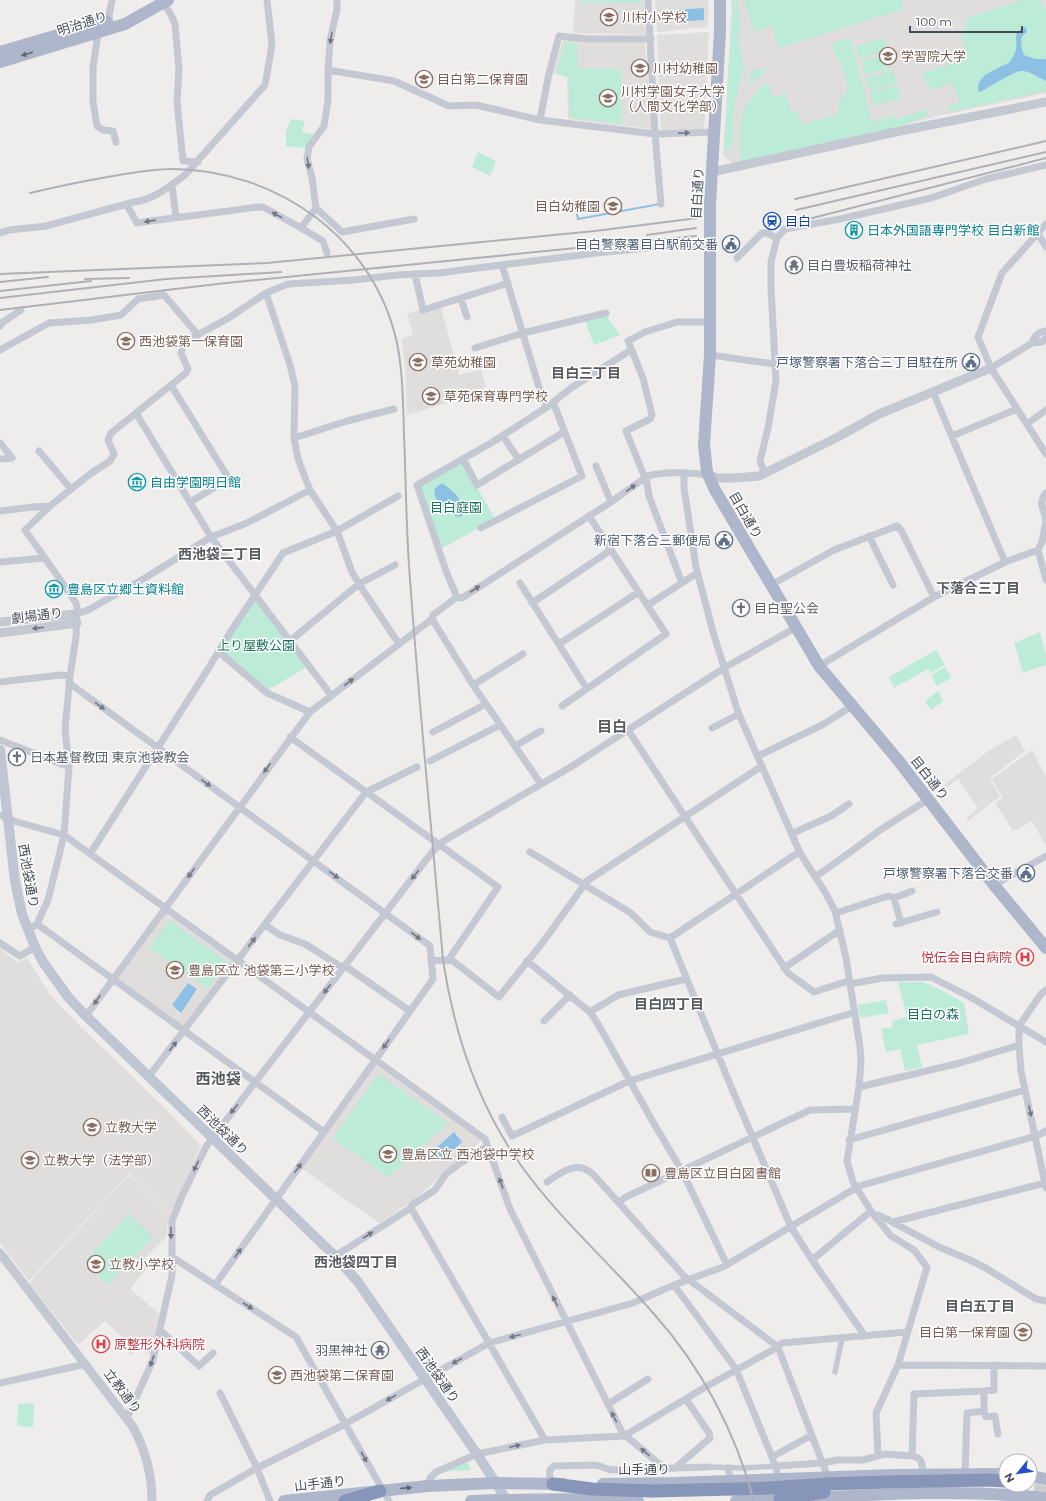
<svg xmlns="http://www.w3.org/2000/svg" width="1046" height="1501" viewBox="0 0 1046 1501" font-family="Montserrat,'Noto Sans JP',sans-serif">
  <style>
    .education { fill: #e0dedd }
    .green { fill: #bcebd8 }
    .water { fill: #8cc1e5 }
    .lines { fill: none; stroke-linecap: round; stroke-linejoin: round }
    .stream { stroke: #8cc1e5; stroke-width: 2 }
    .motorway-tunnel { stroke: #cdcdce; stroke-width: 13; stroke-dasharray: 13 6; stroke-linecap: butt }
    .pedestrian { stroke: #c3c8d3; stroke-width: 5.5 }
    .minor { stroke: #c3c8d3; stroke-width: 7 }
    .tertiary { stroke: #c3c8d3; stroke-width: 9 }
    .secondary { stroke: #c0c5d4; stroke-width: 10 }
    .primary { stroke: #adb6ca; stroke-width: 12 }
    .motorway { stroke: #8795b9; stroke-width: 13 }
    .rail { stroke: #afb0b6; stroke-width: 2 }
    .oneway { fill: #727783 }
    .oneway2 { fill: #606674 }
    .labels { text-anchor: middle; stroke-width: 3; stroke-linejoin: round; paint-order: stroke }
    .education-label { font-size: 13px; fill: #785e54; stroke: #fff; text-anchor: start }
    .street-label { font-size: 13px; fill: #464c58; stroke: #fff }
    .transit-label { font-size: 13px; fill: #164399; stroke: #fff; text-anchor: start }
    .culture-label { font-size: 13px; fill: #0d838f; stroke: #fff; text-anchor: start }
    .service-label { font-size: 13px; fill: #4e5e75; stroke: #fff; text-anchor: end }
    .worship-label { font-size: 13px; fill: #5b616d; stroke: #fff; text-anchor: start }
    .park-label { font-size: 13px; fill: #1c745a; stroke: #fff }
    .health-label { font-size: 13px; fill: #be3a42; stroke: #fff; text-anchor: end }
    .neighbourhood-label { font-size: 14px; font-weight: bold; fill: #595b61; stroke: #fff }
    .quarter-label { font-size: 15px; font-weight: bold; fill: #595b61; stroke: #fff }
  </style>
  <rect width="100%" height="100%" fill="#efedec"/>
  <!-- education -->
  <path class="education" d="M575,0H644L646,35L573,33Z
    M655,0H708L709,8L707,27L657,32Z
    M731,0H1046V93L934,117L894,128L741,162L732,163L723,155L732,7Z
    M709,32L704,129L661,130L657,35Z
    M563,40L645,42L652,126L649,129L568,119L567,77L553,73Z
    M441,308L459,375L481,369L486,387L465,394L466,397L407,415L405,363L401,339L413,335L407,314L422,309L423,313Z
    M1016,735L1025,751L990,778L1000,796L968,821L966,819L978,808L958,779L943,790L941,787L987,752Z
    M1032,750L1046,777V846L1032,821L1013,831L995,803L1003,798L992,779Z
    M165,913L234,962L183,1027L117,978Z
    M0,948L18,963L27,958L50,995L81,1027L166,1109L201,1146L171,1214L129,1174L29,1281L0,1243Z
    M375,1065L482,1140L412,1202L379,1223L301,1168Z
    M128,1176L131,1177L171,1215L167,1227V1236L142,1261L148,1267L130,1289L160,1314L152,1357L140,1347L131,1355L124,1348L129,1343L105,1321L78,1345L29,1283Z"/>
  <!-- green -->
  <path class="green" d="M579,0H641V3L579,2Z
    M731,0H737L741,25L738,35L744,68L734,107L733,142L731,147L724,153L732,7Z
    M744,0H901L904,9L778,48L772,26L754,31Z
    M1024,0H1040L1046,10V91L949,112L947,107L960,102L952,83L930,90L921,73L968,59L961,36L969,17Z
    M850,38L872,122L894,115L896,119L922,111L926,108L928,116L894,128L741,162C739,146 738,116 748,103C753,95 760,88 768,82L772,97L786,94L791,111H798L803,125L839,113L838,100L845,96L848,86L840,61L836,59L832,44Z
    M884,38L888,50L860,59L856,46Z
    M565,42L577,43L578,68L621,69L622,124L570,117L568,77L556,73Z
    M888,54L892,67L865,75L861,62Z
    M769,67L748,87L752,70Z
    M893,70L897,83L870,91L866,78Z
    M898,85L901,98L874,106L870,93Z
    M291,119L305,121L302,132L315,135L306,148L286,146V132Z
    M478,152L496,161L490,176L472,167Z
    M606,315L620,335L594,345L585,321Z
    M462,461L495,519L441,549L419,485Z
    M254,599L307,667L268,690L222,651Z
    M1040,632L1046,655V665L1023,673L1014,643Z
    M936,650L945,665L930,673L928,669L894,688L889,677Z
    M945,667L951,678L937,686L931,675Z
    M938,691L943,701L931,710L925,701Z
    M169,920L228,963L208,989L149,948Z
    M898,982H923L939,989L964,1003L969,1034L917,1045L922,1067L905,1071L900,1049L886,1052L881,1029L893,1027L892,1021L907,1017Z
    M886,1000L889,1013L860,1018L858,1005Z
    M378,1074L448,1123L388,1177L333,1138Z
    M129,1214L153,1237L108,1285L84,1262Z
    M34,1403L33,1427L17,1426L18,1404Z
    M467,1461L471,1470L441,1472Z"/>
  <!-- water -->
  <path class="water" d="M704,8V20L676,22V10Z
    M1026,27L1027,32C1018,37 1021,46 1024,55L1036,59H1046V81C1038,77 1029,70 1020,71C1014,72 987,88 981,92H979C973,76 998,69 1010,62C1012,58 1015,54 1016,49C1018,38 1011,32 1026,27Z
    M442,483C452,490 466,501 463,515L460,517L455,516L454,513L449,508H446C437,503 435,499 434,489Z
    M188,983L197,989L181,1013L172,1005Z
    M454,1132L462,1142L441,1161L433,1151Z"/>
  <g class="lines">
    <!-- stream -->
    <path class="stream" d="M574,201L578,219L660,204"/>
    <!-- motorway-tunnel -->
    <path class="motorway-tunnel" d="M1015,1488L1046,1492"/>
    <!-- pedestrian -->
    <path class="pedestrian" d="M835,1372L842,1338
      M708,1467L744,1468L775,1466"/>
    <!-- minor -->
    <path class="minor" d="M648,0L655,134L661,204
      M164,3L172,17L175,24L179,69L177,102L183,161L198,162
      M110,20L109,15L112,0
      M98,33L93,68V102L97,126L103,130L113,131L116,142
      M328,70L394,81L449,106L476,105L540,120L655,134L714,132
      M540,120L548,78L559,36L588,39H651
      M172,185L176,217
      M127,205L137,223C177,217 217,213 258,207H263L301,228L316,208L312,178L307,159L309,147L324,126L328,100V70L330,41L337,9V0
      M316,208L342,232L414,219
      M1046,224L1002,273L978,337L991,368L1046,454
      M301,228L323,241L327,253
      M1037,232L1046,247
      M0,233L10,230L46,226L134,202C153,200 170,186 185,175L265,85L272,45L267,0
      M737,258L762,233H767L777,238
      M502,265L539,387L547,407
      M415,274L423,310L508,283
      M266,293L290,365L295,386L294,438L298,459L310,490L337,531L352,572L359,584L399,644
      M461,299L467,317
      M0,326L3,322L21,310
      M1032,343C1034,336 1038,332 1046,331
      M475,348L523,333L606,313
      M0,350L49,323L92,320L121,315L138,299L164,295L198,335
      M710,355L775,364
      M991,368L1032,343L1042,342L1046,338
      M171,385L229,479L190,502
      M933,392L1005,562
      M136,413L211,537L331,695
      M1027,424L1046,410
      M503,436L519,460
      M952,436L1017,409
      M294,438L347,421L394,409
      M0,443L12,458
      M39,451L71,489
      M0,459L12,458
      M463,459L477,485L564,432
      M596,466L611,502
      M684,473V488L696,567L713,632L738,712L800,853L825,892L835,911L846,958L860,1047L861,1063L859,1087L847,1161L853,1182L871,1211L891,1236L914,1250L927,1267L898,1365L876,1413L878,1455
      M765,474L760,461L768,428L776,381L771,288V262L777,238L785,229L840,219L931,198L986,179L1046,165
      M646,477L649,496L682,583
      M645,478L626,431L650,419L652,415L643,378L628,341L645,332L677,322H710
      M1046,493C1038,503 1043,508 1046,519
      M0,511L33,507L50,506
      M1046,521L1042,542L1038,550L1046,580
      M481,528L582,476L553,402
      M869,536L893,585
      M0,562L44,558
      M520,583L587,689
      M771,585L834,550L897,526L901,530L934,597
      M457,597L446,571L417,485L491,443L547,407L571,388L631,350
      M532,603L611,550
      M648,605L697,573
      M76,614L88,610L145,578L211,537L247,523L310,490
      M432,619L473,685L541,784
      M290,641L359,584L395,565
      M559,644L639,592
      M219,652L267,693L310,712
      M819,666L934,597L1005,562L1038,550
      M0,682L61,675L70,676
      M69,683L430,946L433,979L215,1285
      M473,685L523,654
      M562,706L666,634L589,516
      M712,728L739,714
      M628,730L788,973L814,992L845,982L855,983L883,978L931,977L972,998L1046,1042
      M433,732L486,704
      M290,737L498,887L449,959
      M0,740L69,767
      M515,746L541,731
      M758,756L824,724L852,706
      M430,761L500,725
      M0,815L17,822L64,835L485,1139L510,1209L624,1436L545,1440L477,1454L436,1472L430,1478L428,1486
      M791,834L831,816L849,804
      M530,852L631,913L650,932L670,938
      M90,854L208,669L231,631L283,553L337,531L398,496
      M815,877L849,853L880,830L929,799
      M994,885L1046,856
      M894,898L901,923
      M836,913L888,896L894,898L912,891
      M37,924L324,1132
      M896,924L937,912
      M265,925L280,935L305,944L343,968
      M28,930L37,924L48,900L64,835L69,767L65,729L70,676L76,637L77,607L76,603L66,588L25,530L50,506L90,474L110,461L114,454L108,440L111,433L186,373L188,369L181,353L184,344L197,335L227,319L266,293L288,284L354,280L397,275L438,273L596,253L678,245L709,244
      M670,938L732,1089L791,1227L812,1260L865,1336
      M670,938L799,852
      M0,943L20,956L35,947
      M431,961L443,960L453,961L499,997L543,942L587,881L762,766
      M527,961L590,1012L598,1024L653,1122L682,1171L727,1265
      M345,966L410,1011
      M784,968L840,930
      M590,1012L618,995L686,979
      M86,1016L310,712L432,619L433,615L457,597L462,598L611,502L646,477C658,471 695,472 709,476
      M544,1021L570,995
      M1019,1045L1021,1071L1046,1188
      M149,1076L366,792L417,767
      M859,1087L960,1063L1019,1045V1026L1041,994L1046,990
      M502,1117L512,1136L629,1081L855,1012
      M849,1140L1025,1090
      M547,1182C556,1176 570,1165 582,1168C586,1169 590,1172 593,1174L684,1276L778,1347L829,1480
      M619,1202L626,1197L810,1110L855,1109
      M411,1208L545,1440
      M875,1217L878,1215L883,1217L939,1247L970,1260L984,1267L1036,1299L1046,1301
      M893,1222L1045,1183
      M335,1256L411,1208L412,1205L435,1190L446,1174L459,1164L487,1146
      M172,1257L296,1337L389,1501
      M812,1260L871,1211
      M674,1285L736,1369L772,1457L780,1481
      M160,1330L199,1366L213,1353
      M898,1365L1046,1366
      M0,1383L86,1364
      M984,1391V1411L986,1417L995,1416L998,1434
      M220,1393L257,1468L270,1501
      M608,1404L648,1379
      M127,1418L153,1360L172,1275V1221L182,1196L207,1145L433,851L442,842L569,768L724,668L795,628
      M625,1435L664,1468
      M624,1436L707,1386L778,1347L782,1343L906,1332
      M912,1456L914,1394L984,1391L994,1390V1365
      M772,1457L812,1435
      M775,1466L823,1463L837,1460H863L885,1454L912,1456L918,1458L921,1461L924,1474
      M675,1468L710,1438L709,1433L686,1399
      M728,1468L731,1483
      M965,1473L967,1413L984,1411
      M549,1484L550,1470L554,1466L596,1465L611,1470L708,1467
      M207,1501L210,1495L257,1468L345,1424L489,1343L633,1303L674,1285L723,1267L859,1186L1036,1136L1046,1131"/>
    <!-- tertiary -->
    <path class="tertiary" d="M712,172L905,130L1046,102
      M709,476L719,478H734L759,476L836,438L879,414L991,368
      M0,622L76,614
      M0,633L77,623
      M0,1253L133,1427C146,1451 152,1474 152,1501"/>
    <!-- secondary -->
    <path class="secondary" d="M0,750L15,881L22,914L35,947L43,962L68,997L86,1016L335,1256L358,1282L477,1454L506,1499"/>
    <!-- primary -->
    <path class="primary" d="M720,0V31L710,205V355L704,444L707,472L715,490L819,666L898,760L994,885L1046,948
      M0,52L106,21
      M0,62L125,24L168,0
      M1030,1476L1046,1479
      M603,1484L675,1483L893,1475L1006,1474
      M813,1498C890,1493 969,1490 1046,1498
      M284,1501L428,1486L496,1483L563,1484
      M471,1501C526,1499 582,1498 638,1501
      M736,1501L789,1499"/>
    <!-- motorway -->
    <path class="motorway" d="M553,1484L592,1489L652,1491L769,1488L827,1484L887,1482L987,1480L1006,1481
      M780,1499L824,1492
      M345,1501L380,1491"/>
    <!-- rail -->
    <path class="rail" d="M30,193C59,186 89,180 119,175C137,172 155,169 173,169C277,170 374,238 397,343C403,373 403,404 404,434C406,482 406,531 410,579C419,706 432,833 443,960C454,1033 477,1103 520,1164C559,1219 610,1263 654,1314C702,1368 735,1431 754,1501
      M795,199L1046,141
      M796,210L1046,152
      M797,222L1046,158
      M647,235L696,228
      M0,274L267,263L595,231L698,218
      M85,279L129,278
      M0,282L48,277
      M0,291L91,281
      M0,298L166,279L281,272
      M0,310L217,284L696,236"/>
  </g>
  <!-- one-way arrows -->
  <defs><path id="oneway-solid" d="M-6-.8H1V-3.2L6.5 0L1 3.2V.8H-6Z"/></defs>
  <g class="oneway">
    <use href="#oneway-solid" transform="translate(331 38) rotate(100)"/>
    <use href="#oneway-solid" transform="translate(684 133) rotate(-2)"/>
    <use href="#oneway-solid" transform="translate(308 163) rotate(81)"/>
    <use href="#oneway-solid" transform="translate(277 215) rotate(-151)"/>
    <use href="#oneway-solid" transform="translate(150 221) rotate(172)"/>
    <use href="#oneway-solid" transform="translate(631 488) rotate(-36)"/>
    <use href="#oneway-solid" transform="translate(475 589) rotate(-33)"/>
    <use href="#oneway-solid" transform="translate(38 628) rotate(173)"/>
    <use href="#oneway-solid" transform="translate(349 682) rotate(-37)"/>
    <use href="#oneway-solid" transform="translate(100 706) rotate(36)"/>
    <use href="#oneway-solid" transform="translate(267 768) rotate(126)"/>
    <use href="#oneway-solid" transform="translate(206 783) rotate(36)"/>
    <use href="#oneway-solid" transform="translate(191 873) rotate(126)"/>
    <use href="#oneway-solid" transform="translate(334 875) rotate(36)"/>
    <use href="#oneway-solid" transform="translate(415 875) rotate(128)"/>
    <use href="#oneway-solid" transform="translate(416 936) rotate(37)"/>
    <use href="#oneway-solid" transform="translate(252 942) rotate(-53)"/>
    <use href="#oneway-solid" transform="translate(327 989) rotate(128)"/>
    <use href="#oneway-solid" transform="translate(97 1000) rotate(126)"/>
    <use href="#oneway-solid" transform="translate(386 1044) rotate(126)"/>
    <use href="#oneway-solid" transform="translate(173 1046) rotate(-52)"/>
    <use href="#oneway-solid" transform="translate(234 1109) rotate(129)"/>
    <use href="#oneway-solid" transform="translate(1030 1111) rotate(78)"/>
    <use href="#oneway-solid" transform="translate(196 1166) rotate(116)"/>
    <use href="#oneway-solid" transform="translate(298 1168) rotate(-54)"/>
    <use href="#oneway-solid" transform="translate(501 1183) rotate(-110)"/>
    <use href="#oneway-solid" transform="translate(171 1233) rotate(90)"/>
    <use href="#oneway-solid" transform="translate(368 1235) rotate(-32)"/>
    <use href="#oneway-solid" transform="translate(238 1253) rotate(-55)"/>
    <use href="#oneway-solid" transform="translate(555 1301) rotate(-116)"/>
    <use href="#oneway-solid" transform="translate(248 1306) rotate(33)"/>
    <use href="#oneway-solid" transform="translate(515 1336) rotate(165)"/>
    <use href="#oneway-solid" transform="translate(152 1361) rotate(109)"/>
    <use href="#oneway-solid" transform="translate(457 1361) rotate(151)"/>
    <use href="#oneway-solid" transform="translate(391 1398) rotate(151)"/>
    <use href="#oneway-solid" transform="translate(614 1417) rotate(-117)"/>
    <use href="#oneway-solid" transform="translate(515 1446) rotate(-12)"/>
    <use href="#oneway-solid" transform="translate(645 1452) rotate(-140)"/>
    <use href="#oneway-solid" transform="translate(364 1457) rotate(61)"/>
  </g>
  <g class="oneway2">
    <use href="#oneway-solid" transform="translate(27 54) rotate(164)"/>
    <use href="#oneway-solid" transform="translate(406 1488) rotate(-5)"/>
  </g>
  <!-- icons -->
  <defs>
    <symbol id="school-ring" viewBox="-11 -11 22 22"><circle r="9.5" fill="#fff" stroke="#8d6e63" stroke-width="1.5"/><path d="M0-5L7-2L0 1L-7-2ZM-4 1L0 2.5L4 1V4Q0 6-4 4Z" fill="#8d6e63"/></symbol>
    <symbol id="university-ring" viewBox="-11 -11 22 22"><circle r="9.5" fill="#fff" stroke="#8d6e63" stroke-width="1.5"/><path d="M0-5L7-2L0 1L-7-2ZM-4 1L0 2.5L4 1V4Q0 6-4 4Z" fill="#8d6e63"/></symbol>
    <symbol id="station-ring" viewBox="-11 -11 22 22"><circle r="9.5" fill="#fff" stroke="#1a4fb4" stroke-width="1.5"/><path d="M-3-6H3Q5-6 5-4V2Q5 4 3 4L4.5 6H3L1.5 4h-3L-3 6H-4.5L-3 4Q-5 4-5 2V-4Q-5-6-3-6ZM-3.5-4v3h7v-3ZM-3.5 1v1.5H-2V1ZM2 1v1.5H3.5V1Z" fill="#1a4fb4"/></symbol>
    <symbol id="building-ring" viewBox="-11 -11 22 22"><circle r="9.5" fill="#fff" stroke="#0f9aa8" stroke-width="1.5"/><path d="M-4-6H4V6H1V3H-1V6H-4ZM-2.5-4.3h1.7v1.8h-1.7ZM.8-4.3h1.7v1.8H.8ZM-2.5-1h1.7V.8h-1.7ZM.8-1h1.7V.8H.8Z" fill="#0f9aa8"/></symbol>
    <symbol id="civic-ring" viewBox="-11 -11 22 22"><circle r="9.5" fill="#fff" stroke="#5c6f8a" stroke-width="1.5"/><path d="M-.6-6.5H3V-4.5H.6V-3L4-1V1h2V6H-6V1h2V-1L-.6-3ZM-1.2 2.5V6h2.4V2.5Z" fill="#5c6f8a"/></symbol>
    <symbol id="temple-ring" viewBox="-11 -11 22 22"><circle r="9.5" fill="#fff" stroke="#6b7280" stroke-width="1.5"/><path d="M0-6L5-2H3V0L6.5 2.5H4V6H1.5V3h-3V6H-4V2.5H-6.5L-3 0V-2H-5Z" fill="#6b7280"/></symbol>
    <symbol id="museum-ring" viewBox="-11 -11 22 22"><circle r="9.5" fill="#fff" stroke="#0f9aa8" stroke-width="1.5"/><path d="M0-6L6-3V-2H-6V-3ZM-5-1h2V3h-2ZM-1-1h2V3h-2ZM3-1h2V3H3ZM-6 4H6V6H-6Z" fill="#0f9aa8"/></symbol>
    <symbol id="church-ring" viewBox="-11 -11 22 22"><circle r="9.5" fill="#fff" stroke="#6b7280" stroke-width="1.5"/><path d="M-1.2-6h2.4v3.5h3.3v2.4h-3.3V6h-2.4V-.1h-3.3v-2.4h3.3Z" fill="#6b7280"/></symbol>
    <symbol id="hospital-ring" viewBox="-11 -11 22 22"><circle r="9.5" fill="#fff" stroke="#e0444e" stroke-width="1.5"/><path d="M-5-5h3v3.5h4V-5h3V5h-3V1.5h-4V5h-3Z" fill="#e0444e"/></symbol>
    <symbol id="library-ring" viewBox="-11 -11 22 22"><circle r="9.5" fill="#fff" stroke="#8d6e63" stroke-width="1.5"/><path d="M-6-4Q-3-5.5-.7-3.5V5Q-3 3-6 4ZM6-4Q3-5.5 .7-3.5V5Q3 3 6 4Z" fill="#8d6e63"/></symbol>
  </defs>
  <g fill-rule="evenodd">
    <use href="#school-ring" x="599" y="7" width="20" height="20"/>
    <use href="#university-ring" x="878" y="46" width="20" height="20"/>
    <use href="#school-ring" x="630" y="58" width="20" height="20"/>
    <use href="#school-ring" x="414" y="69" width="20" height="20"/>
    <use href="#university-ring" x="598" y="88" width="20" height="20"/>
    <use href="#school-ring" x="603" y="196" width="20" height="20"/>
    <use href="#station-ring" x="762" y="211" width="20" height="20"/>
    <use href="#building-ring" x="844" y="220" width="20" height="20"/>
    <use href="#civic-ring" x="721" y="234" width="20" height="20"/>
    <use href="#temple-ring" x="784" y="255" width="20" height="20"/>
    <use href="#school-ring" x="116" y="331" width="20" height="20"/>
    <use href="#school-ring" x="408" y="352" width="20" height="20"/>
    <use href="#civic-ring" x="961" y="352" width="20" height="20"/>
    <use href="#school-ring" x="421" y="386" width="20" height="20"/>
    <use href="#museum-ring" x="127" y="472" width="20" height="20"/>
    <use href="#civic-ring" x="714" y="530" width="20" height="20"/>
    <use href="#museum-ring" x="44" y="579" width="20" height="20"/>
    <use href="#church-ring" x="731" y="598" width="20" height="20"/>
    <use href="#church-ring" x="7" y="747" width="20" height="20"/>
    <use href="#civic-ring" x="1016" y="863" width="20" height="20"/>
    <use href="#hospital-ring" x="1015" y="947" width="20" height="20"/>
    <use href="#school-ring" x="165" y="960" width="20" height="20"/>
    <use href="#university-ring" x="82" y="1117" width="20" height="20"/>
    <use href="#school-ring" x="378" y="1144" width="20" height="20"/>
    <use href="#university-ring" x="20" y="1150" width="20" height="20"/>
    <use href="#library-ring" x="641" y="1163" width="20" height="20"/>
    <use href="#school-ring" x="86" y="1254" width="20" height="20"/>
    <use href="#school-ring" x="1013" y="1322" width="20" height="20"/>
    <use href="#hospital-ring" x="91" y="1334" width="20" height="20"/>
    <use href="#temple-ring" x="370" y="1340" width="20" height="20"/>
    <use href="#school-ring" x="267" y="1365" width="20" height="20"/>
  </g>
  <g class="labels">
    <!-- education labels -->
    <g class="education-label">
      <text x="622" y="22">川村小学校</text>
      <text x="901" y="61">学習院大学</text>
      <text x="653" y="73">川村幼稚園</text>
      <text x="437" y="84">目白第二保育園</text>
      <text x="621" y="96">川村学園女子大学<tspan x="621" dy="15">（人間文化学部）</tspan></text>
      <text x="600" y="211" text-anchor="end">目白幼稚園</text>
      <text x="139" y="346">西池袋第一保育園</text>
      <text x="431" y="367">草苑幼稚園</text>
      <text x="444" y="401">草苑保育専門学校</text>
      <text x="188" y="975">豊島区立 池袋第三小学校</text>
      <text x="105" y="1132">立教大学</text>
      <text x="401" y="1159">豊島区立 西池袋中学校</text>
      <text x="43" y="1165">立教大学（法学部）</text>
      <text x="664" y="1178">豊島区立目白図書館</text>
      <text x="109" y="1269">立教小学校</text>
      <text x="1010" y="1337" text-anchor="end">目白第一保育園</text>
      <text x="290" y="1380">西池袋第二保育園</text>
    </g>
    <!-- street labels -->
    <g class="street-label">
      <text transform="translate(82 23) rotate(-18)" y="5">明治通り</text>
      <text transform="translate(697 193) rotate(-87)" y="5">目白通り</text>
      <text transform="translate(746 515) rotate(60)" y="5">目白通り</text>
      <text transform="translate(37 615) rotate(-7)" y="5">劇場通り</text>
      <text transform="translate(930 778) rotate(52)" y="5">目白通り</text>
      <text transform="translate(29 876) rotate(80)" y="5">西池袋通り</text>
      <text transform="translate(223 1130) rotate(44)" y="5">西池袋通り</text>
      <text transform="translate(438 1375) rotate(55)" y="5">西池袋通り</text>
      <text transform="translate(123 1391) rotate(53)" y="5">立教通り</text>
      <text x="644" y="1474">山手通り</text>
      <text transform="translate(320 1483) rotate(-6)" y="5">山手通り</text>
    </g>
    <!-- transit labels -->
    <g class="transit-label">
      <text x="785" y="226">目白</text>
    </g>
    <!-- culture labels -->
    <g class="culture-label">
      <text x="867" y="235">日本外国語専門学校 目白新館</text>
      <text x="150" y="487">自由学園明日館</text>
      <text x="67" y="594">豊島区立郷土資料館</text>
    </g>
    <!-- service labels -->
    <g class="service-label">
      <text x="718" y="249">目白警察署目白駅前交番</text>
      <text x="958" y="367">戸塚警察署下落合三丁目駐在所</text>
      <text x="711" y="545">新宿下落合三郵便局</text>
      <text x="1013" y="878">戸塚警察署下落合交番</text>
    </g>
    <!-- worship labels -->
    <g class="worship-label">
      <text x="807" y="270">目白豊坂稲荷神社</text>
      <text x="754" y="613">目白聖公会</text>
      <text x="30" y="762">日本基督教団 東京池袋教会</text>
      <text x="367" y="1355" text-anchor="end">羽黒神社</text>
    </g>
    <!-- park labels -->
    <g class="park-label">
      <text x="456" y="512">目白庭園</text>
      <text x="256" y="650">上り屋敷公園</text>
      <text x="933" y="1019">目白の森</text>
    </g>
    <!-- health labels -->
    <g class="health-label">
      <text x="1012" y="962">悦伝会目白病院</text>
      <text x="114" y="1349" text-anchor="start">原整形外科病院</text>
    </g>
    <!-- neighbourhood labels -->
    <g class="neighbourhood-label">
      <text x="586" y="378">目白三丁目</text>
      <text x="220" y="559">西池袋二丁目</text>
      <text x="978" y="593">下落合三丁目</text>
      <text x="669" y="1009">目白四丁目</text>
      <text x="356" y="1267">西池袋四丁目</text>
      <text x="980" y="1311">目白五丁目</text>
    </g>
    <!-- quarter labels -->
    <g class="quarter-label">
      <text x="612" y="732">目白</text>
      <text x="218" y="1084">西池袋</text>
    </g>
  </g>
  <!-- north arrow -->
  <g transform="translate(1018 1473) rotate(241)"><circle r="19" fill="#ffffff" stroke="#b5b7bc"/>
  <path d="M0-3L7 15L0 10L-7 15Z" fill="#244dd1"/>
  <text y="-6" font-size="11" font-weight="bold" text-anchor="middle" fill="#464c58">N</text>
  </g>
  <!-- scale -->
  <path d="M910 26v6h112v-6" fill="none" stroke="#464c58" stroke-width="2"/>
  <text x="916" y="26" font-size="12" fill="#464c58" stroke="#ffffff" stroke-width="3" paint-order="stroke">100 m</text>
</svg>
